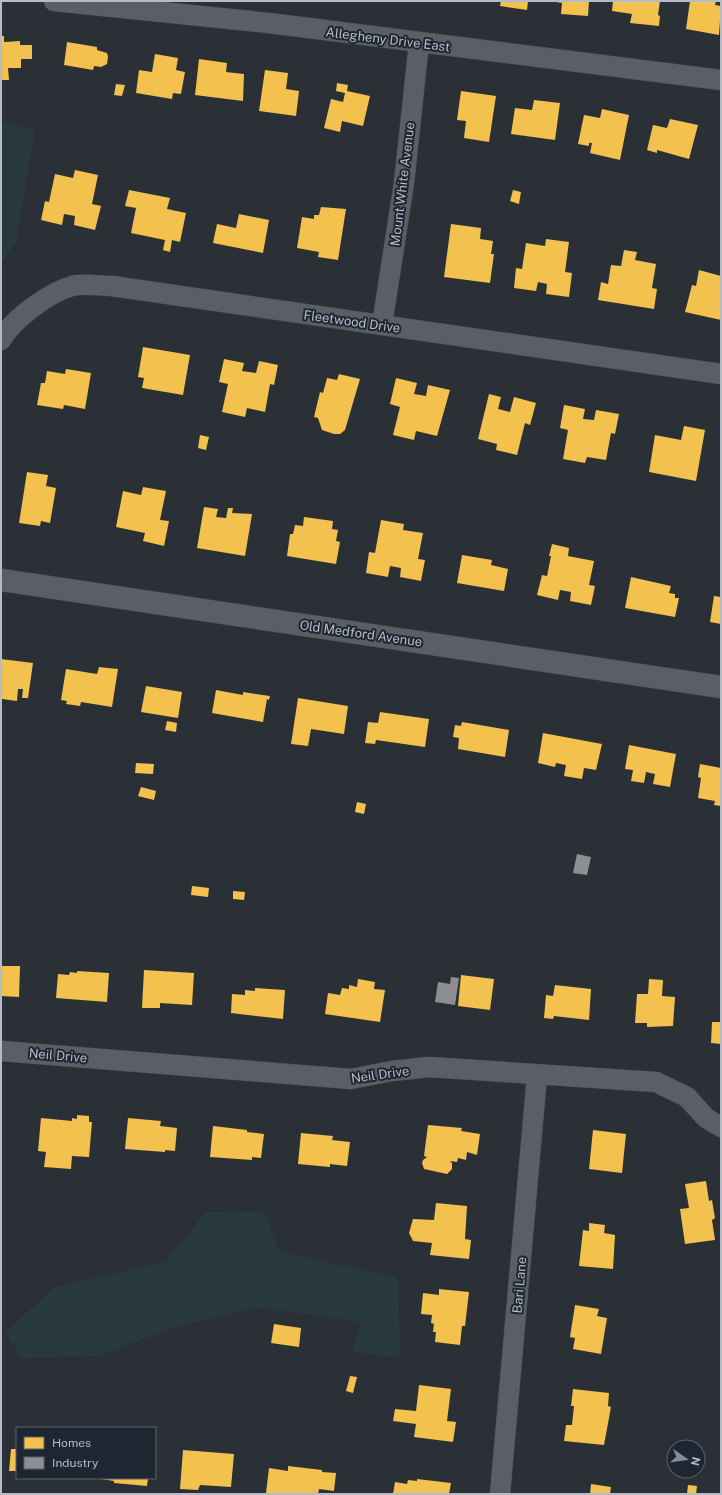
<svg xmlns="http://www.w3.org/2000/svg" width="722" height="1495" viewBox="0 0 722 1495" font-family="'Public Sans',sans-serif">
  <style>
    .green { fill: #293a3d }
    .homes { fill: #f2c14e }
    .industry { fill: #8d8d92 }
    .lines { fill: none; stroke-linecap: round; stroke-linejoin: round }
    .minor-casing { stroke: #484c52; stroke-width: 21 }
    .tertiary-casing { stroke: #484c52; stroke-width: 23 }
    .minor { stroke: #5b5e65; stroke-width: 20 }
    .tertiary { stroke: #5b5e65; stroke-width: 22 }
    .labels { text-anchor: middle; stroke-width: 4; stroke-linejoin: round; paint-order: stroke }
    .street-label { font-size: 13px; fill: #b5bcc8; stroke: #1e2632 }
  </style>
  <rect width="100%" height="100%" fill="#2b3037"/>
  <!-- green -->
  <path class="green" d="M1,123L35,129L16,241L1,265Z
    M264,1211L279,1252L397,1277L401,1357L353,1352L360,1322L260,1307L175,1327L98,1356L21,1358L6,1332L55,1287L165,1262L206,1212Z"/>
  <!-- homes -->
  <path class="homes" d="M501,1H528L527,10L500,6Z
    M550,1H589L588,16L561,14L562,3Z
    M613,1H660L658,15L660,16L659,26L630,23L632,14L612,11Z
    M690,1H716L715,5L721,6L719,35L686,29Z
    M1,36H4V42L20,41V45H32V59H21V68H8L9,80H1Z
    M67,42L97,47V50L107,53L108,57L107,64L101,67L94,66L93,70L64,65Z
    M155,54L178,58L176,70L185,72L181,94L173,93L172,99L136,93L139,70L152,72Z
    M199,59L227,63L226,72L244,74L243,101L195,95Z
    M265,70L288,73L286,89L299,91L296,116L259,111Z
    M337,83L348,85L347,91L370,96L363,126L342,121L340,132L324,128L331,99L343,102L345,93L336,91Z
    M116,84L125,85L122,96L114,95Z
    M461,91L496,96L489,142L464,138L466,121L457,120Z
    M534,100L560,103L555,140L511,134L515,108L532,110Z
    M602,109L629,115L620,160L590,153L592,143H589V146L578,144L584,115L600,118Z
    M670,119L698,125L689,159L657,150V153L647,150L653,125L667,128Z
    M75,170L98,175L92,204L101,206L95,230L74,225L75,216L64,214L62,225L41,220L45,201L49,202L55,174L73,178Z
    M129,190L170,198L167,209L186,213L180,242L172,240L170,252L163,250L165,240L131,233L136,208L125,206Z
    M513,190L521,192L519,204L510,201Z
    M321,207L346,209L338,260L318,257L319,252L297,248L302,217L314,219V215H319Z
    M239,214L269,220L263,253L213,243L217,224L236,228Z
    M451,224L481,228L480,239L493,241L491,254H494L490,283L444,277Z
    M546,239L569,242L565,272L572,273L569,297L546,294L547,284L538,282L536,291L514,288L516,268L522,269L526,243L545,246Z
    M624,250L637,252L635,260L656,264L652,288L657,289L654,309L598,300L601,282L608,284L611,265L621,266Z
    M699,270L721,276V320L685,312L692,285L696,286Z
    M143,347L190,355L183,395L142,388L144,378L138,377Z
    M224,359L244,363L242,371L256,373L259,361L278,365L274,385L270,384L265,412L247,408L245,417L222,412L228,384L219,382Z
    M66,369L91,373L85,409L64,405L63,409L37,405L41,383H45L47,371L65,374Z
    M339,374L360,379L345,430L340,434H334L322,430L318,418L314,417L320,392L323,393L327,378L337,380Z
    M396,378L417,383L414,394L426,396L428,385L450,390L437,436L416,431L414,440L393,435L400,407L390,404Z
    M489,394L501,397L498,409L510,412L514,397L536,403L530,425L525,423L517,455L496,450L497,444L478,439Z
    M564,405L585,409L583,419L594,420L596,410L619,414L615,434L611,433L606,460L587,457L585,463L563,459L568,430L560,428Z
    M684,426L705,430L696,481L649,472L655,435L681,440Z
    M200,435L209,437L206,450L198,448Z
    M27,472L48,475L46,486L56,488L50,523L41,521L40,526L19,523Z
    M143,487L166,491L160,520L169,521L164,546L143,541L145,533L116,527L123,491L141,495Z
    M204,507L218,509L216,517L226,518L228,508H233L232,513L252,514L245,556L197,548Z
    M304,517L333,521L332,529L338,530L336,541L340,542L336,564L287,556L290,534H293L295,525L303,526Z
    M381,520L404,524L403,530L423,533L418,559L425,560L421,581L400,577L401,568L390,566L388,577L366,573L369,552L375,553Z
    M552,544L569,548L568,556L594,561L589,585L595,586L591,605L570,601L571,592L560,590L558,600L537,595L542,575L547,576L551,556H549Z
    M462,555L492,560L491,565L508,569L504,591L457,583Z
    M631,577L671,586L669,593L675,594V598H679L675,617L625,608Z
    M714,596L721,597V624L710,622Z
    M1,659L33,663L28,698H22L23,689H18L17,701L2,699Z
    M99,667L118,669L112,707L81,702L80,706L66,704L67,701L61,700L66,669L97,674Z
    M146,686L182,692L178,718L141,712Z
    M216,690L243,695V692L270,696L269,700L267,699L263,722L212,713Z
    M298,698L348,706L344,734L311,729L308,746L291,744Z
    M380,712L429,719L425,747L376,740L375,744L365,743L368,722L378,723Z
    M167,721L177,723L176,732L165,730Z
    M462,722L509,730L505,757L458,749L459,738L453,737L455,725L461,726Z
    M543,733L602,744L596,770L584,768L582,779L564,776L566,765L556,763L555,767L538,763Z
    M629,745L676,754L670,787L653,784L655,774L646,772L644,783L631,781L633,770L625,769Z
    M136,763L154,764L153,774L135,773Z
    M700,764L721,768V806L714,805L715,801L698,798L701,778L698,777Z
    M141,787L156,791L154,800L138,796Z
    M357,802L366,804L364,814L355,812Z
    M192,886L209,888L208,897L191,895Z
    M233,891L245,892L244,900L233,899Z
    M1,966H20L19,997L1,996Z
    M144,970L194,973L192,1005L160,1003V1008H142Z
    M77,971L109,973L107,1002L56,998L58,974L69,975L70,972L77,973Z
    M461,975L494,979L490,1010L458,1006Z
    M358,979L375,982L374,989L385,990L380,1022L325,1014L328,993L340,995L342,988L349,989V985L357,987Z
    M649,979L663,980L662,996L675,997L673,1026L647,1027V1023H635L637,994H648Z
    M555,985L591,989L589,1020L554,1016L553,1019L544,1018L546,995L553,996Z
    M255,988L285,990L283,1019L231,1013L232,994L245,995V990L255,991Z
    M712,1022H721V1044L711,1043Z
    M77,1115L89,1116V1122H92L89,1157L72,1156L71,1169L44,1167L46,1152L38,1151L41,1118L72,1121V1118L77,1119Z
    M128,1118L161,1121L160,1126L177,1128L175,1151L165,1150V1152L125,1149Z
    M428,1125L462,1128L461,1131L480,1134L477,1155L467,1152L466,1160L458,1158L457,1162L450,1161L452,1163V1169L447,1174L424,1169L422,1163L423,1160L427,1157L424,1156Z
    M213,1126L247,1130V1132L264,1134L261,1158L252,1157V1160L210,1157Z
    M593,1130L626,1134L622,1173L589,1169Z
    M301,1133L333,1136L332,1140L350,1142L347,1166L330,1164V1167L298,1164Z
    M706,1181L709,1201L712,1200L715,1218L712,1220L715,1240L685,1244L680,1209L689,1208L685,1184Z
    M436,1203L467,1206L465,1239L471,1240L469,1259L430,1255L432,1243L413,1241L409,1233L413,1219L434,1220Z
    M589,1223L605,1225L604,1233L615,1235L613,1269L579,1266L583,1230L589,1231Z
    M439,1289L469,1292L465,1326H462L460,1345L435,1342L436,1332H433L434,1324L431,1323L432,1315L421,1314L423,1293L439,1295Z
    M575,1305L599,1309L597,1316L607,1318L601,1354L573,1349L575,1338L570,1337Z
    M274,1324L301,1328L299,1347L271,1343Z
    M350,1376L357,1377L353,1393L346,1391Z
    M419,1385L451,1389L447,1421L456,1422L453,1442L414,1437L416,1424L393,1421L395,1409L416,1411Z
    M573,1389L609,1393L608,1406L611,1407L604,1445L564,1441L566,1425H572L574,1406H571Z
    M11,1449H17V1471H9Z
    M183,1450L234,1454L231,1487L200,1485L198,1490L180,1489Z
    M288,1466L322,1470V1472L336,1473L334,1491L319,1489L318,1494L266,1493L269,1468L288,1471Z
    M95,1478H148L147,1486L114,1483V1481Z
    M417,1479L451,1483L449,1494H393L395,1482L407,1484L408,1480L417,1481Z
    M591,1484L611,1487L610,1494H590Z
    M688,1485L697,1486L696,1494H687Z"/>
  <!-- industry -->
  <path class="industry" d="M577,854L591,857L587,875L573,873Z
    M451,977L459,978L455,1005L435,1002L438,982L450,984Z"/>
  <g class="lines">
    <defs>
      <path id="minor" d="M54,1L269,23L721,80
        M382,325L404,183L419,43
        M1,340C13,319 48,293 72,286C84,283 100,286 112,286L721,374
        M1,1051L351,1079L392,1071L429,1067L656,1082L687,1097L706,1118L721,1127
        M500,1494L537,1076"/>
      <path id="tertiary" d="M1,580L721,687"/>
    </defs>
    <!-- minor casing -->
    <use href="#minor" class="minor-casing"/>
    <!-- tertiary casing -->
    <use href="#tertiary" class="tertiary-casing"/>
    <!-- minor -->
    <use href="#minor" class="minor"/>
    <!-- tertiary -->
    <use href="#tertiary" class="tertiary"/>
  </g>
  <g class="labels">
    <!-- street labels -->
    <g class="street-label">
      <text transform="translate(388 39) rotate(7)" y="5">Allegheny Drive East</text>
      <text transform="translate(402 184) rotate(-83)" y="5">Mount White Avenue</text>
      <text transform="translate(352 321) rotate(8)" y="5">Fleetwood Drive</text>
      <text transform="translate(361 633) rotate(8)" y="5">Old Medford Avenue</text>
      <text transform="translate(58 1055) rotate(5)" y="5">Neil Drive</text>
      <text transform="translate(380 1074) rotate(-8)" y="5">Neil Drive</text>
      <text transform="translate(519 1285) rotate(-85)" y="5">Bari Lane</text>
    </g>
  </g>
  <!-- border -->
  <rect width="722" height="1495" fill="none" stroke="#b5bcc8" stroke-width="4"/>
  <!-- legend -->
  <rect x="16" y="1427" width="140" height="52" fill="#1e2632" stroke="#5a626e"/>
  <rect x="24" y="1437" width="20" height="12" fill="#f2c14e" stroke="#5a626e"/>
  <text x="52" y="1447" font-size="12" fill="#b5bcc8">Homes</text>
  <rect x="24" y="1457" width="20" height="12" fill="#8d8d92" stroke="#5a626e"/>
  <text x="52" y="1467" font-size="12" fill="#b5bcc8">Industry</text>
  <!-- north arrow -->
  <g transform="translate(686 1459) rotate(103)"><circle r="19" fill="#1e2632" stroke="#5a626e"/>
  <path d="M0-3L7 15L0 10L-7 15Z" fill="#858b95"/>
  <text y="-6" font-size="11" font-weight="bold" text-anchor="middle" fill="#b5bcc8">N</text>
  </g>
</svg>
